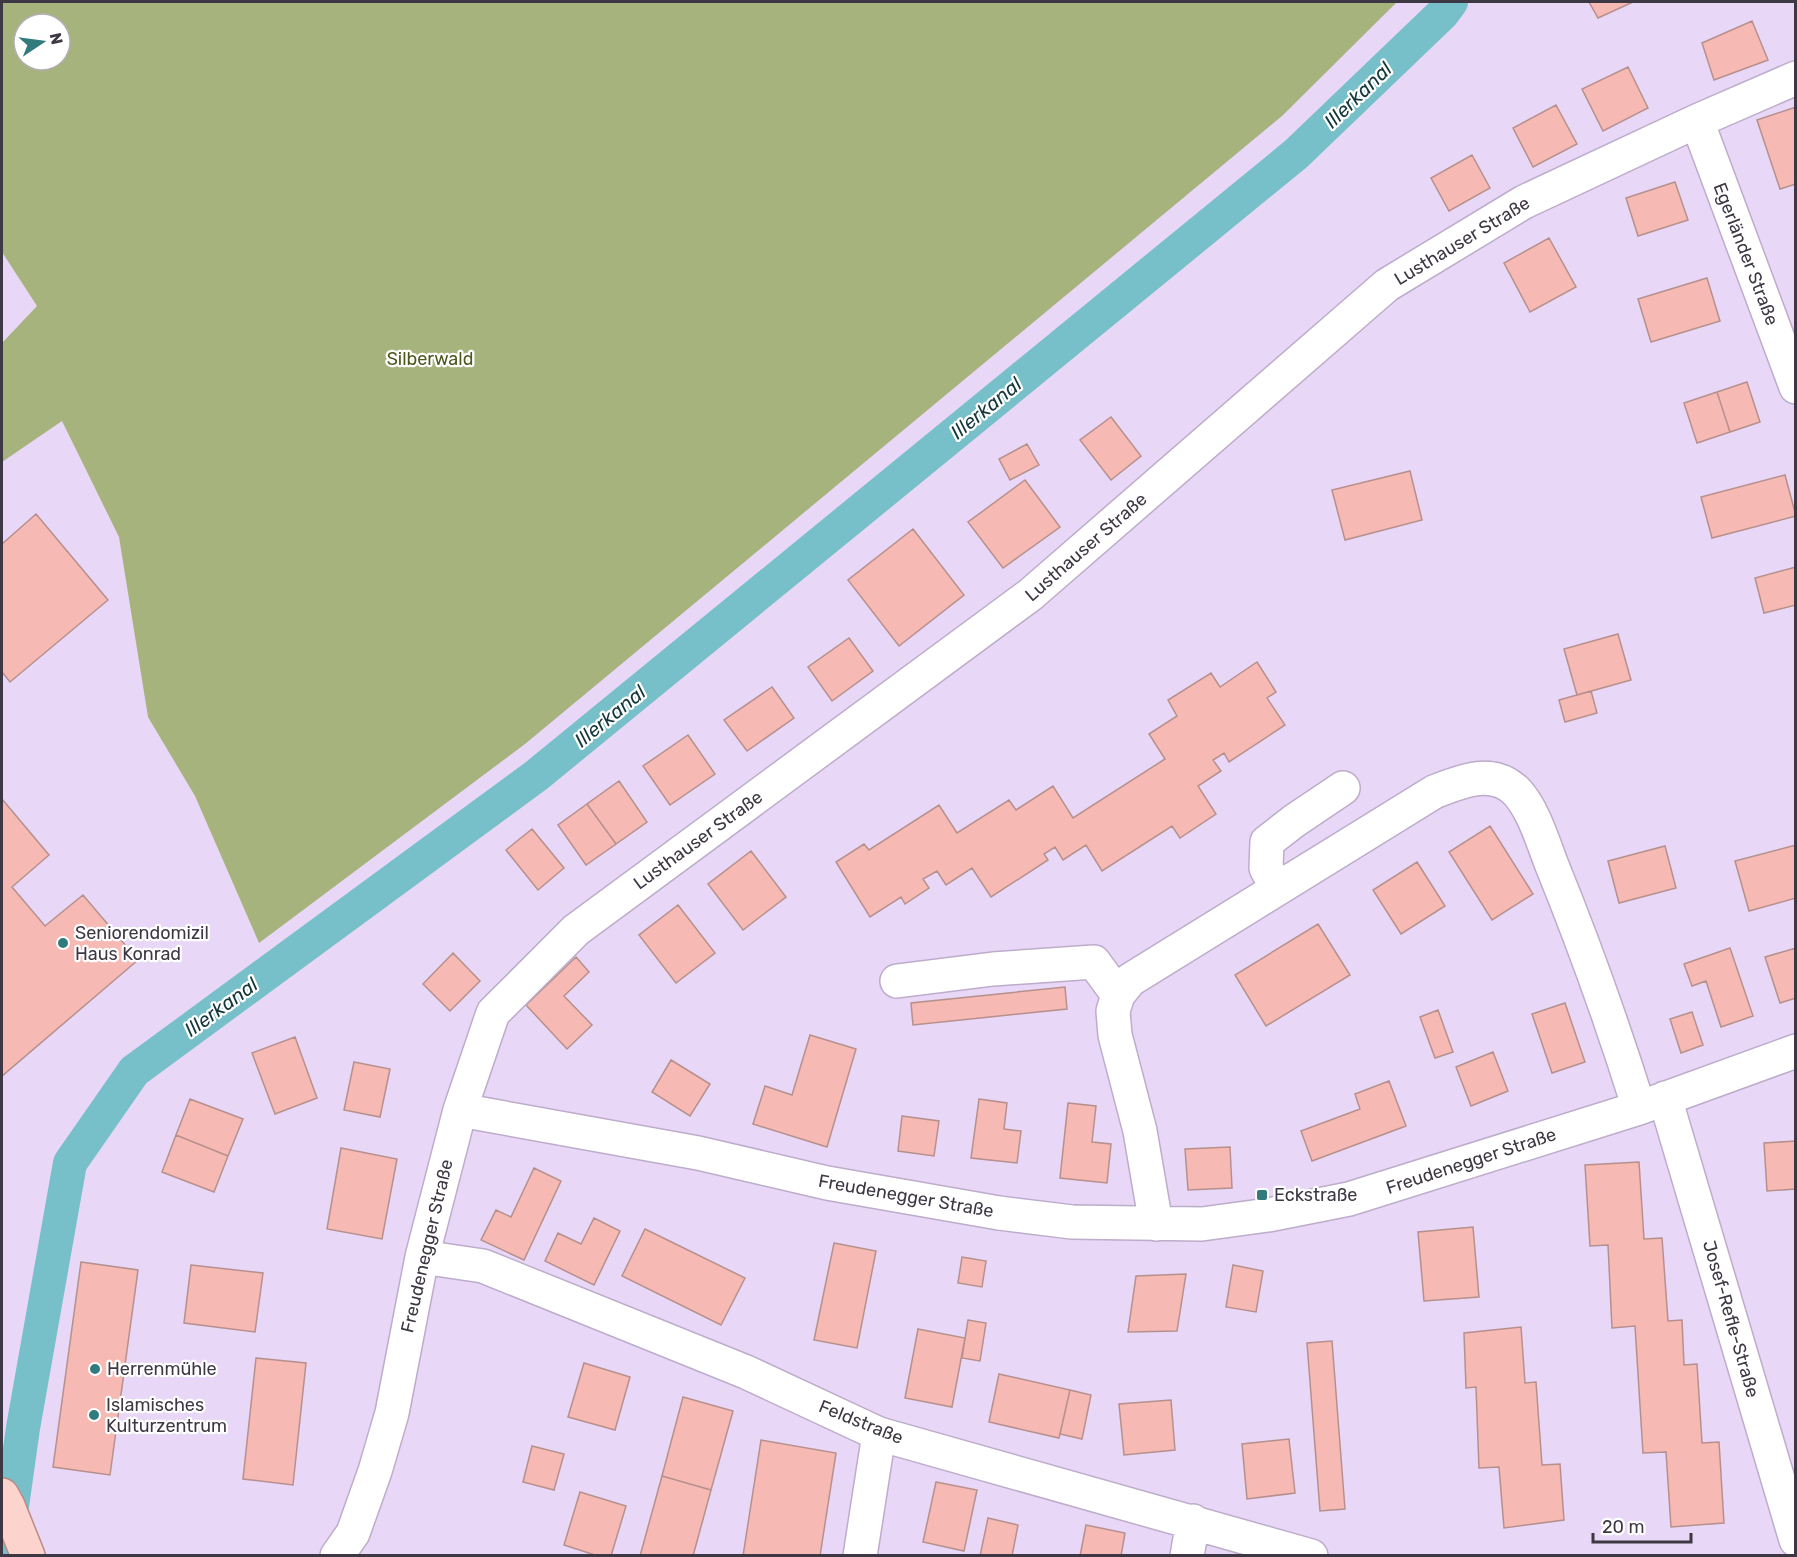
<svg xmlns="http://www.w3.org/2000/svg" width="1797" height="1557" viewBox="0 0 1797 1557" font-family="Rubik,sans-serif">
  <style>
    .forest { fill: #a7b37d; fill-rule: evenodd }
    .lines { fill: none; stroke-linecap: round; stroke-linejoin: round }
    .canal { stroke: #77c0c9; stroke-width: 34 }
    .building { fill: #f7b9b3; stroke: #b6908d; stroke-width: 1.5 }
    .minor-casing { stroke: #bdacca; stroke-width: 36 }
    .major-casing { stroke: #ba8a87; stroke-width: 36 }
    .minor { stroke: #fff; stroke-width: 33 }
    .major { stroke: #fdd4cd; stroke-width: 33 }
    .poi-dot { fill: #327b7d; stroke: #fff; stroke-width: 2 }
    .labels { text-anchor: middle; stroke-width: 4.5; stroke-linejoin: round; paint-order: stroke }
    .street-label { font-size: 18px; fill: #3e3744; stroke: #fff }
    .park-label { font-size: 18px; fill: #4e571c; stroke: #fff }
    .poi-label { font-size: 18px; fill: #3e3744; stroke: #fff; text-anchor: start }
    .water-label { font-size: 20px; font-style: italic; fill: #13373b; stroke: #fff }
  </style>
  <rect width="100%" height="100%" fill="#e8d7f6"/>
  <!-- forest -->
  <path class="forest" d="M2,2H1397L1282,116L525,744L259,943L195,796L148,717L119,537L62,421L2,462V343L37,306L2,252ZM24,24H60V60H24Z"/>
  <g class="lines">
    <!-- canal -->
    <path class="canal" d="M5,1556L23,1428L70,1163L134,1071L537,775L1296,154L1442,14L1451,2"/>
  </g>
  <!-- building -->
  <path class="building" d="M1589,2H1633L1598,18Z
    M1752,21L1768,60L1714,80L1702,43Z
    M1628,67L1648,108L1603,131L1582,89Z
    M1556,105L1577,144L1533,167L1513,128Z
    M1796,107V184L1780,189L1757,120Z
    M1472,155L1490,188L1449,211L1431,178Z
    M1675,182L1688,220L1638,236L1626,198Z
    M1549,238L1576,287L1530,312L1504,263Z
    M1707,278L1720,321L1651,342L1638,299Z
    M1747,382L1760,422L1730,432L1717,392Z
    M1717,392L1730,432L1697,443L1684,403Z
    M1111,417L1141,456L1111,480L1080,440Z
    M1027,444L1039,465L1010,480L999,459Z
    M1410,471L1422,520L1345,540L1332,490Z
    M1785,475L1796,516L1712,538L1701,497Z
    M1025,480L1060,527L1003,568L968,522Z
    M36,514L108,600L10,682L2,672V544Z
    M913,529L964,595L899,646L848,580Z
    M1796,567V605L1764,613L1755,578Z
    M1618,634L1631,680L1577,695L1564,649Z
    M849,638L873,671L832,701L808,667Z
    M1257,662L1276,692L1267,698L1285,725L1229,762L1224,753L1213,760L1221,771L1198,786L1216,814L1180,838L1172,826L1102,871L1086,845L1063,860L1055,847L1044,854L1048,860L991,897L972,868L946,885L937,871L923,879L929,888L905,904L901,897L870,917L836,862L864,844L869,850L939,805L957,833L1009,800L1016,810L1053,786L1073,818L1165,759L1149,734L1177,716L1168,700L1211,673L1220,687Z
    M772,687L794,718L747,751L724,720Z
    M1591,691L1597,713L1565,722L1559,700Z
    M688,735L715,774L670,805L643,766Z
    M619,781L647,822L616,844L587,804Z
    M2,799L49,855L12,887L45,926L83,895L138,960L2,1076Z
    M587,804L616,844L586,865L558,825Z
    M1490,826L1533,894L1492,920L1449,852Z
    M532,829L564,868L538,890L506,850Z
    M1796,845V898L1749,911L1735,861Z
    M1665,846L1676,888L1619,903L1608,861Z
    M751,851L786,897L743,930L708,884Z
    M1417,862L1445,906L1401,934L1373,890Z
    M678,905L715,953L676,983L639,935Z
    M1318,924L1350,975L1266,1026L1235,975Z
    M1730,948L1753,1016L1721,1027L1706,981L1692,986L1684,964Z
    M1796,948V998L1780,1003L1765,957Z
    M453,953L480,981L450,1011L423,984Z
    M576,957L589,972L564,996L592,1025L567,1049L526,1005Z
    M1065,987L1067,1009L913,1025L911,1003Z
    M1565,1003L1585,1062L1552,1073L1532,1014Z
    M1438,1010L1453,1052L1435,1058L1420,1017Z
    M1692,1012L1703,1045L1681,1053L1670,1019Z
    M810,1035L856,1049L827,1147L753,1124L765,1086L792,1095Z
    M295,1037L317,1098L275,1114L252,1053Z
    M1493,1052L1508,1091L1471,1106L1456,1067Z
    M671,1060L710,1084L690,1116L652,1092Z
    M354,1062L390,1069L380,1117L344,1110Z
    M1389,1081L1406,1126L1312,1161L1301,1131L1360,1109L1355,1094Z
    M190,1099L243,1119L228,1156L176,1135Z
    M979,1099L1007,1103L1004,1129L1021,1131L1017,1163L971,1158Z
    M1068,1103L1096,1106L1092,1142L1111,1144L1107,1183L1060,1178Z
    M902,1116L939,1121L934,1156L898,1151Z
    M176,1135L228,1156L214,1192L162,1172Z
    M1796,1141V1189L1767,1191L1764,1143Z
    M1230,1147L1232,1188L1188,1190L1185,1149Z
    M341,1148L397,1159L382,1239L327,1229Z
    M1639,1162L1644,1239L1662,1238L1668,1321L1682,1320L1684,1365L1697,1364L1702,1443L1719,1442L1724,1523L1671,1527L1666,1452L1643,1453L1635,1326L1612,1328L1608,1245L1590,1246L1585,1165Z
    M534,1168L561,1181L524,1260L481,1240L496,1210L511,1217Z
    M594,1218L620,1231L594,1285L545,1261L558,1233L581,1244Z
    M1473,1227L1479,1297L1424,1301L1418,1232Z
    M645,1229L745,1278L721,1325L622,1276Z
    M834,1243L876,1251L857,1348L814,1340Z
    M962,1257L986,1261L982,1287L958,1283Z
    M81,1262L138,1270L110,1475L53,1467Z
    M191,1265L263,1273L255,1332L184,1323Z
    M1233,1265L1263,1271L1256,1312L1226,1307Z
    M1186,1274L1177,1331L1128,1332L1136,1276Z
    M968,1320L986,1323L980,1361L962,1358Z
    M1521,1327L1525,1383L1536,1382L1542,1465L1560,1464L1564,1520L1504,1528L1499,1467L1479,1468L1476,1387L1466,1388L1464,1333Z
    M918,1329L965,1338L952,1407L905,1398Z
    M1332,1341L1345,1509L1320,1511L1307,1343Z
    M256,1358L306,1363L293,1485L243,1479Z
    M584,1363L630,1377L615,1430L568,1417Z
    M999,1374L1070,1390L1059,1438L989,1422Z
    M1070,1390L1091,1395L1082,1439L1060,1434Z
    M683,1397L733,1411L711,1490L662,1476Z
    M1171,1400L1175,1450L1124,1455L1119,1404Z
    M1289,1439L1295,1493L1247,1499L1242,1444Z
    M761,1440L836,1453L820,1556H743Z
    M532,1446L564,1454L554,1490L523,1482Z
    M662,1476L711,1490L693,1556H640Z
    M936,1482L977,1490L964,1551L923,1542Z
    M580,1492L626,1506L611,1556H598L564,1545Z
    M988,1518L1018,1525L1012,1556H980Z
    M1086,1525L1125,1533L1121,1556H1080Z"/>
  <g class="lines">
    <defs>
      <path id="minor" d="M1697,121L1796,387
        M1277,888L1266,868L1267,842L1294,821L1343,788
        M897,981L993,969L1094,962L1118,995
        M1665,1098L1796,1540
        M460,1110L698,1153L827,1183L999,1213L1072,1222L1202,1224L1268,1215L1349,1199L1639,1108L1796,1051
        M1156,1224L1140,1131L1115,1035L1113,1011L1118,995L1130,980L1434,792C1460,782 1491,768 1515,790C1532,806 1543,842 1551,863C1584,944 1613,1025 1639,1108
        M422,1257L483,1266L746,1372L879,1434L1311,1556
        M337,1556L353,1533L375,1471L392,1413L422,1257L460,1110L493,1013L576,930L1030,595L1387,285L1524,202L1697,121L1796,78
        M860,1556L879,1434
        M1187,1556L1193,1521"/>
      <path id="major" d="M2,1495L8,1506L28,1556"/>
    </defs>
    <!-- minor casing -->
    <use href="#minor" class="minor-casing"/>
    <!-- major casing -->
    <use href="#major" class="major-casing"/>
    <!-- minor -->
    <use href="#minor" class="minor"/>
    <!-- major -->
    <use href="#major" class="major"/>
  </g>
  <!-- markers -->
  <g class="poi-dot">
    <circle cx="63" cy="943" r="6"/>
    <rect x="1256" y="1189" width="12" height="12" rx="3"/>
    <circle cx="95" cy="1369" r="6"/>
    <circle cx="94" cy="1415" r="6"/>
  </g>
  <g class="labels">
    <!-- street labels -->
    <g class="street-label">
      <text transform="translate(1462 241) rotate(-31)" y="6">Lusthauser Straße</text>
      <text transform="translate(1746 254) rotate(69)" y="6">Egerländer Straße</text>
      <text transform="translate(1086 547) rotate(-41)" y="6">Lusthauser Straße</text>
      <text transform="translate(698 840) rotate(-36)" y="6">Lusthauser Straße</text>
      <text transform="translate(1471 1161) rotate(-18)" y="6">Freudenegger Straße</text>
      <text transform="translate(906 1196) rotate(10)" y="6">Freudenegger Straße</text>
      <text transform="translate(427 1246) rotate(-77)" y="6">Freudenegger Straße</text>
      <text transform="translate(1731 1319) rotate(74)" y="6">Josef-Refle-Straße</text>
      <text transform="translate(861 1422) rotate(22)" y="6">Feldstraße</text>
    </g>
    <!-- park labels -->
    <g class="park-label">
      <text x="430" y="365">Silberwald</text>
    </g>
    <!-- poi labels -->
    <g class="poi-label">
      <text x="75" y="939">Seniorendomizil<tspan x="75" dy="21">Haus Konrad</tspan></text>
      <text x="1274" y="1201">Eckstraße</text>
      <text x="107" y="1375">Herrenmühle</text>
      <text x="106" y="1411">Islamisches<tspan x="106" dy="21">Kulturzentrum</tspan></text>
    </g>
    <!-- water labels -->
    <g class="water-label">
      <text transform="translate(1358 95) rotate(-44)" y="7">Illerkanal</text>
      <text transform="translate(986 408) rotate(-39)" y="7">Illerkanal</text>
      <text transform="translate(610 716) rotate(-39)" y="7">Illerkanal</text>
      <text transform="translate(221 1007) rotate(-36)" y="7">Illerkanal</text>
    </g>
  </g>
  <!-- border -->
  <rect width="1797" height="1557" fill="none" stroke="#3e3744" stroke-width="6"/>
  <!-- north arrow -->
  <g transform="translate(42 42) rotate(77)"><circle r="28" fill="#ffffff" stroke="#b2afb4" stroke-width="1.5"/>
  <path d="M0-4.5L10 22L0 15L-10 22Z" fill="#327b7d"/>
  <text y="-9" font-size="16" font-weight="bold" text-anchor="middle" fill="#3e3744">N</text>
  </g>
  <!-- scale -->
  <path d="M1593 1533v9h98v-9" fill="none" stroke="#3e3744" stroke-width="3"/>
  <text x="1602" y="1533" font-size="18" fill="#3e3744" stroke="#ffffff" stroke-width="4.5" paint-order="stroke">20 m</text>
</svg>
